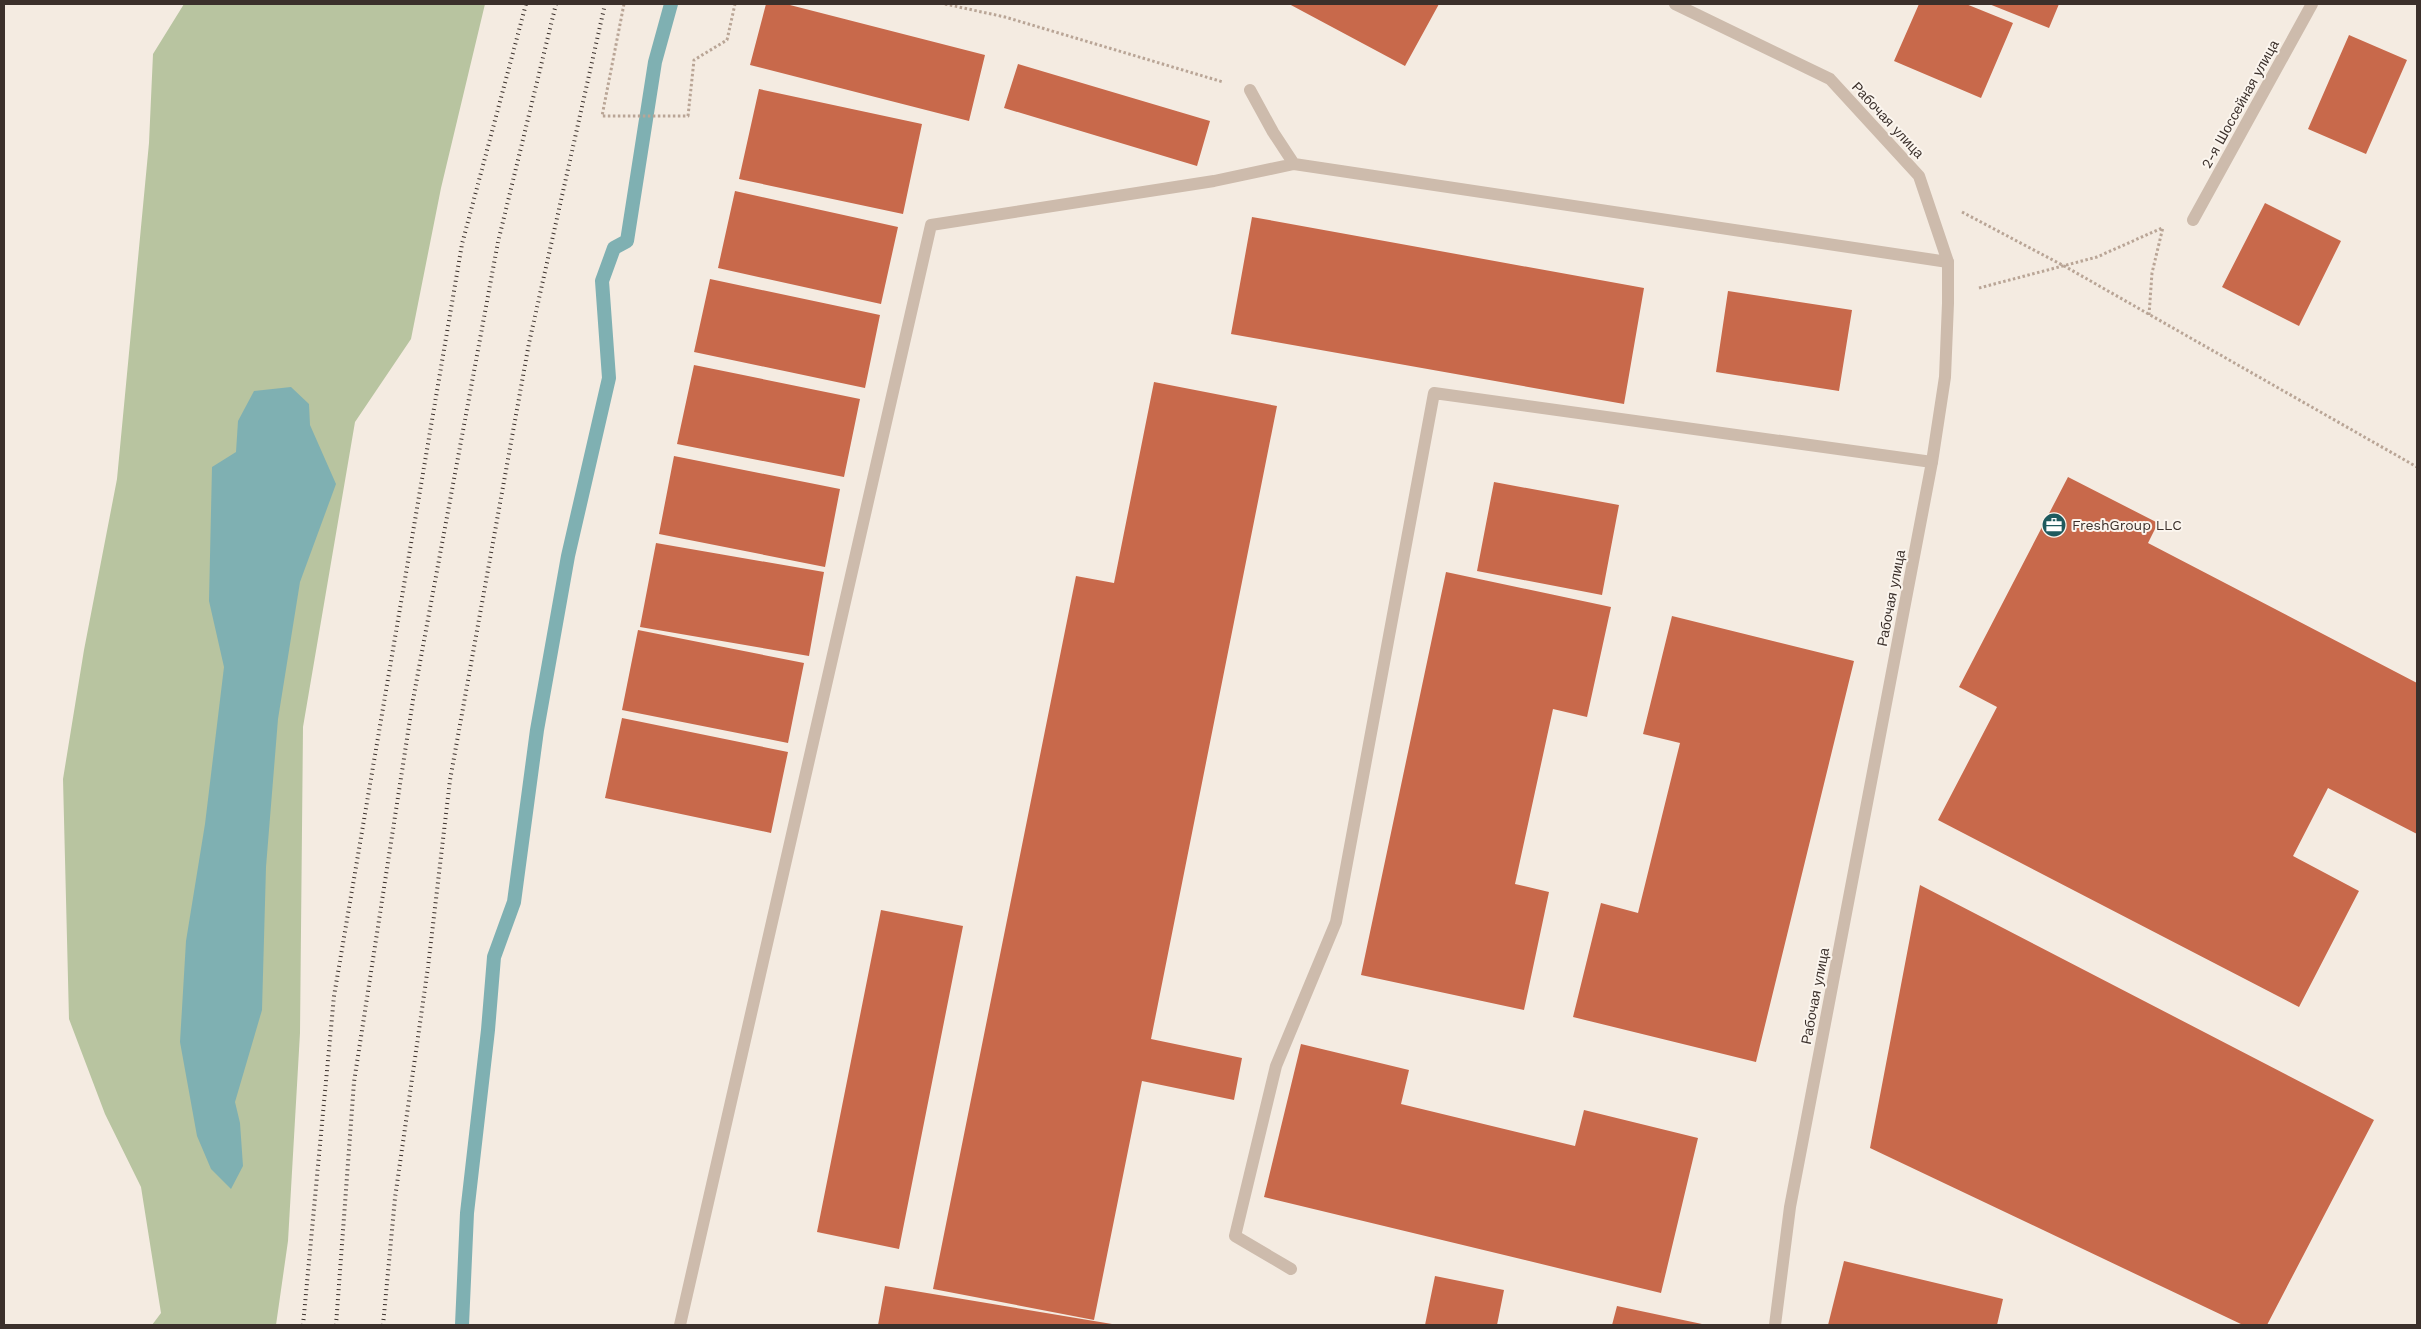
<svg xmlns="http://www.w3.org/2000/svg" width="2421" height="1329" viewBox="0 0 2421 1329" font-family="'Work Sans',sans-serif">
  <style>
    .green { fill: #b8c4a0 }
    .water { fill: #7fb0b2 }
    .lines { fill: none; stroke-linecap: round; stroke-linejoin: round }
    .stream { stroke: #7fb0b2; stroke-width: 14 }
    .building { fill: #c8694b }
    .path { stroke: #b9a596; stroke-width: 3; stroke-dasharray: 2.5 2.5; stroke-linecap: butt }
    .service { stroke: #cdbbac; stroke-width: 12 }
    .minor { stroke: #cdbbac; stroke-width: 12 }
    .rail { stroke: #3b302b; stroke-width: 4; stroke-dasharray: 1 4; stroke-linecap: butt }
    .labels { text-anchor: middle; stroke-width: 4; stroke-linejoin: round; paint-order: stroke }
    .street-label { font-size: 14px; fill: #3b302b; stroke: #fbf5ee }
    .poi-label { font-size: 14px; fill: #3b302b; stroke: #fbf5ee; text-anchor: start }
  </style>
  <rect width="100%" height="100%" fill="#f4ebe1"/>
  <!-- green -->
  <path class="green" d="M184,4H485L441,188L411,339L355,422L303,727L300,1033L288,1241L276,1325H152L161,1313L141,1187L105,1114L69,1019L63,779L84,650L117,479L149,143L153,54Z"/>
  <!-- water -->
  <path class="water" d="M291,387L309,404L310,425L336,484L300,582L278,719L266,867L262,1010L235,1102L240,1123L243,1166L231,1189L211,1169L197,1136L180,1042L186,941L205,824L224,667L209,601L212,467L236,452L238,421L254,391Z"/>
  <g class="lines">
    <!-- stream -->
    <path class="stream" d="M462,1325L467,1213L488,1030L494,957L514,902L537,730L568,556L609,378L602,281L614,248L627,241L655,62L671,4"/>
  </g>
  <!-- building -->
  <path class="building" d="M766,4H786L985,55L969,121L750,65Z
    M1289,4H1439L1405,66Z
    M1919,4H1966L2013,23L1981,98L1894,61Z
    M1989,4H2059L2049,28Z
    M2349,35L2407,60L2366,154L2308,129Z
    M1018,64L1210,121L1197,166L1004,108Z
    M759,89L922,124L903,214L739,179Z
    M735,191L898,227L881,304L718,268Z
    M2265,203L2341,241L2299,326L2222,287Z
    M1252,217L1644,288L1624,404L1231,334Z
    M710,279L880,315L865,388L694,352Z
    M1728,291L1852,310L1839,391L1716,372Z
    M694,365L860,399L844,477L677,444Z
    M1154,382L1277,406L1151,1039L1242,1058L1234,1100L1142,1081L1094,1320L933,1289L1076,576L1114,583Z
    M674,456L840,489L825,567L659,534Z
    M2068,477L2158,523L2148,543L2417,683V834L2328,788L2293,856L2359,891L2299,1007L1938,820L1997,707L1959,687Z
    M1494,482L1619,505L1602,595L1477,571Z
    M656,543L824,572L809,656L640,627Z
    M1446,572L1611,607L1587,717L1553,709L1515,884L1549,892L1524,1010L1361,975Z
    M1672,616L1854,661L1756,1062L1573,1017L1601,903L1638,913L1680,743L1643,734Z
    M638,630L804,663L788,743L622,710Z
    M622,718L788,752L771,833L605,798Z
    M1920,885L2374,1120L2267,1325H2243L1870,1148Z
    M881,910L963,926L899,1249L817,1232Z
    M1301,1044L1409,1070L1401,1104L1575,1146L1584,1110L1698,1138L1661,1293L1264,1197Z
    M1844,1261L2003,1299L1997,1325H1828Z
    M1435,1276L1504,1290L1497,1325H1425Z
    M885,1286L1112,1324V1325H878Z
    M1617,1306L1702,1324L1701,1325H1612Z"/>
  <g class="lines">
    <!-- path -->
    <path class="path" d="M624,4L602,116H688L694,60L727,40L735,4
      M945,4L1005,17L1223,82
      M1962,212L2066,267L2417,467
      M1979,288L2097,257L2162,228
      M2149,315L2152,273L2163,227"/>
    <!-- service -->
    <path class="service" d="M1250,90L1273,132L1294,164
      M1291,1269L1235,1236L1276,1066L1336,922L1434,393L1932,462
      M680,1325L931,225L1214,181L1294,164L1948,262"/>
    <!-- minor -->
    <path class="minor" d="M1675,4L1830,79L1919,176L1948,262V303L1945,377L1932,462L1790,1207L1775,1325
      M2193,220L2312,4"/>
    <!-- rail -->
    <path class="rail" d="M303,1325L334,996L462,244L526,4
      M336,1325L354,1082L413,700L498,242L556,4
      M383,1325L395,1198L428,967L450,780L529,343L605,4"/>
  </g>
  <!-- icons -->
  <defs>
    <symbol id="office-disc" viewBox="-11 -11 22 22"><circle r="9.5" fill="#1f5a5e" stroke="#fbf5ee"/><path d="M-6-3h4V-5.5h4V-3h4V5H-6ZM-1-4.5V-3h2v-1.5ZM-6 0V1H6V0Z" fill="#fff"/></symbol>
  </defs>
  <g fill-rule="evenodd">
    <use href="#office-disc" x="2040" y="511" width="28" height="28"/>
  </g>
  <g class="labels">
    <!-- street labels -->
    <g class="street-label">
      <text transform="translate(2240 104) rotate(-61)" y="5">2-я Шоссейная улица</text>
      <text transform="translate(1888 120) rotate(47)" y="5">Рабочая улица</text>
      <text transform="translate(1891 598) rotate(-79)" y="5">Рабочая улица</text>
      <text transform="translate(1815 996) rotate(-79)" y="5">Рабочая улица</text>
    </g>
    <!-- poi labels -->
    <g class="poi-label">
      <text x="2072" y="530">FreshGroup LLC</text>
    </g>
  </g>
  <!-- border -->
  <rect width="2421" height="1329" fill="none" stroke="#3b302b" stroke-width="10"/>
</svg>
